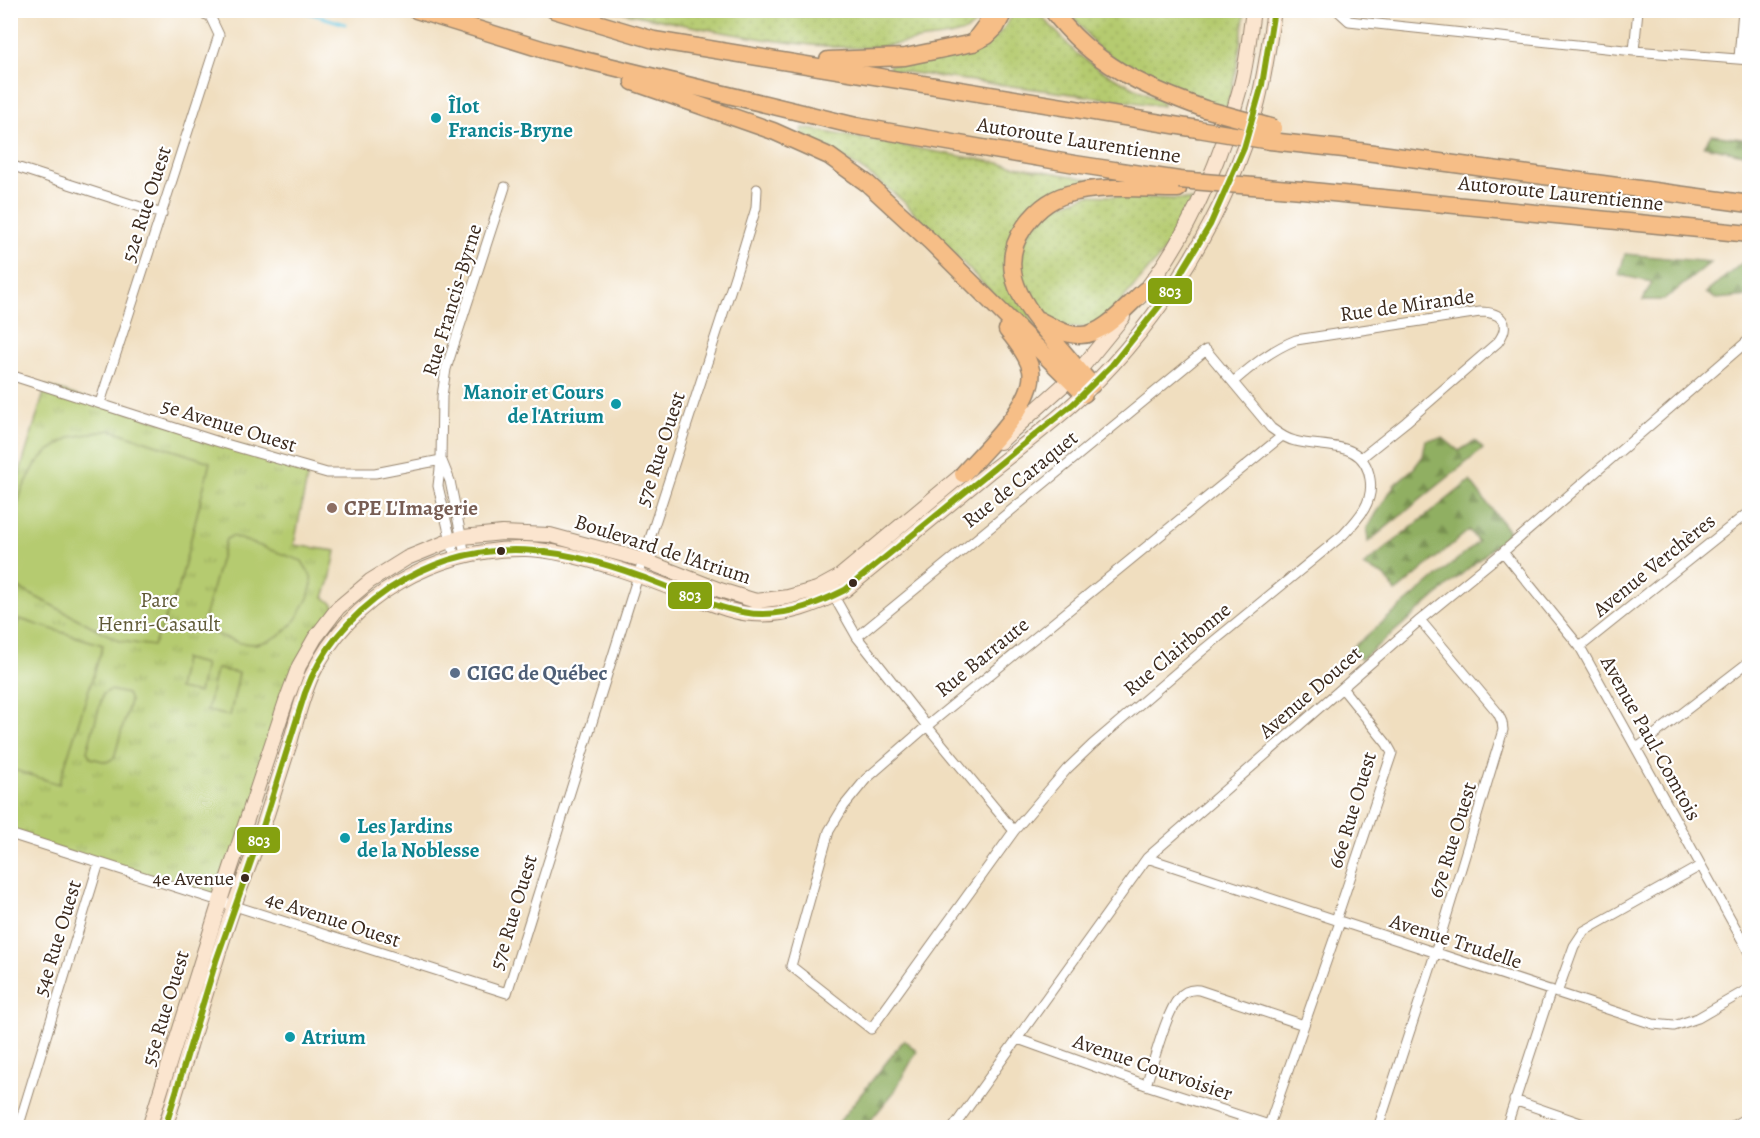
<svg xmlns="http://www.w3.org/2000/svg" width="1760" height="1138" viewBox="0 0 1760 1138" font-family="Alegreya,serif">
  <style>
    .grass { fill: url(#grass-dots); stroke: #787a47; stroke-width: 1.5 }
    .forest { fill: url(#forest-firs); stroke: #666c40; stroke-width: 1.5 }
    .park { fill: url(#park-tufts); stroke: #787a47; stroke-width: 1.5 }
    .pitch { fill: #b5cb70; stroke: #787a47; stroke-width: 1.5 }
    .lines { fill: none; stroke-linecap: round; stroke-linejoin: round }
    .stream { stroke: #62c6e0; stroke-width: 3 }
    .street-casing { stroke: #96846e; stroke-width: 11 }
    .secondary-casing { stroke: #96846e; stroke-width: 16 }
    .highway-casing { stroke: #96846e; stroke-width: 19 }
    .street { stroke: #fff; stroke-width: 9 }
    .secondary { stroke: #fbe5cf; stroke-width: 14 }
    .highway { stroke: #f6be87; stroke-width: 16 }
    .highway-bridge-casing { stroke: #96846e; stroke-width: 19; stroke-linecap: butt }
    .highway-bridge { stroke: #f6be87; stroke-width: 16 }
    .bus-1-casing { stroke: #fff; stroke-width: 10 }
    .bus-1 { stroke: #85a110; stroke-width: 6 }
    .culture-dot { fill: #0f9aa8; stroke: #fff; stroke-width: 2 }
    .education-dot { fill: #8d6e63; stroke: #fff; stroke-width: 2 }
    .bus-dot { fill: #3b2a1e; stroke: #fff; stroke-width: 2 }
    .service-dot { fill: #5c6f8a; stroke: #fff; stroke-width: 2 }
    .labels { text-anchor: middle; stroke-width: 4.5; stroke-linejoin: round; paint-order: stroke }
    .bus-label { font-size: 20px; fill: #3b2a1e; stroke: #fff; text-anchor: end }
    .culture-label { font-size: 21px; font-weight: bold; fill: #0d838f; stroke: #fff; text-anchor: start }
    .street-label { font-size: 21px; fill: #3b2a1e; stroke: #fff }
    .education-label { font-size: 21px; font-weight: bold; fill: #785e54; stroke: #fff; text-anchor: start }
    .park-label { font-size: 21px; fill: #605a37; stroke: #fff }
    .service-label { font-size: 21px; font-weight: bold; fill: #4e5e75; stroke: #fff; text-anchor: start }
    .line-badge { stroke: #fff; stroke-width: 2 }
    .badge-label { font-size: 16px; text-anchor: middle; font-weight: bold; fill: #fff }
  </style>
  <defs>
    <pattern id="grass-dots" width="8" height="8" patternUnits="userSpaceOnUse" patternTransform="scale(1.5)"><rect width="8" height="8" fill="#b5cb70"/><path d="M2 2h.1M6 6h.1" fill="none" stroke="#9dae61" stroke-width="1.8" stroke-linecap="round"/></pattern>
    <pattern id="forest-firs" width="22" height="20" patternUnits="userSpaceOnUse" patternTransform="scale(1.5)"><rect width="22" height="20" fill="#90af62"/><path d="M5 1l3.5 6h-7zM16 11l3.5 6h-7z" fill="#778f50"/></pattern>
    <pattern id="park-tufts" width="24" height="20" patternUnits="userSpaceOnUse" patternTransform="scale(1.5)"><rect width="24" height="20" fill="#b5cb70"/><path d="M3 7l-1-3M5 7V3M7 7l1-3M15 17l-1-3M17 17v-4M19 17l1-3" fill="none" stroke="#9dae61"/></pattern>
  </defs>
  <rect width="100%" height="100%" fill="#fff"/>
  <filter id="ink" filterUnits="userSpaceOnUse"><feTurbulence type="fractalNoise" baseFrequency=".0167" numOctaves="2"/><feDisplacementMap in="SourceGraphic" scale="12" xChannelSelector="R" yChannelSelector="G"/><feConvolveMatrix kernelMatrix="1 2 1 2 8 2 1 2 1" color-interpolation-filters="sRGB"/></filter>
  <filter id="wash" filterUnits="userSpaceOnUse"><feTurbulence type="fractalNoise" baseFrequency=".008" numOctaves="4" result="noise"/><feDisplacementMap in="SourceGraphic" scale="24" xChannelSelector="R" yChannelSelector="G"/><feGaussianBlur stdDeviation="1.35" result="paint"/><feColorMatrix in="noise" values="0 0 0 0 0 0 0 0 0 0 0 0 0 0 0 0 0 1.4 0 .05"/><feComposite in="paint" operator="in"/></filter>
  <g filter="url(#wash)">
    <rect width="100%" height="100%" fill="#f0debf"/>
    <!-- grass -->
    <path class="grass" d="M738,10L783,16L821,15L852,10L981,11C978,36 944,37 925,39C904,42 882,48 861,48C778,46 697,27 616,11Z
      M1014,11H1037L1075,52L1100,70L1163,102V106L890,70L889,65C937,60 992,62 1014,11Z
      M1069,11H1245L1237,65L1227,109L1150,82L1097,47Z
      M803,128L1094,180V186L1078,187L1010,247L1034,328L1030,332L903,201C868,171 842,156 801,135Z
      M1088,195L1192,200L1162,254L1102,323L1091,327L1065,328L1041,312L1029,299L1019,269L1024,240L1044,211Z"/>
    <!-- forest -->
    <path class="forest" d="M1711,135L1749,140V155L1704,146Z
      M1625,254L1711,262L1664,300H1643L1652,282L1619,275Z
      M1748,258L1749,296L1716,299L1706,293Z
      M1443,438L1459,451L1475,441L1483,449L1368,542L1367,528L1395,484L1414,468L1423,456L1426,440Z
      M1470,481L1510,533L1361,660L1352,648L1478,542L1469,530L1396,592L1385,576L1363,566Z
      M904,1040L917,1051L894,1092L865,1127H835Z"/>
    <!-- park -->
    <path class="park" d="M46,386L309,468L294,545L336,551L330,580L324,597L338,608L315,638L220,901L11,834V501Z"/>
    <!-- pitch -->
    <path class="pitch" d="M111,430L210,462L179,587L153,646L120,641L11,584V526L22,490L36,464L47,452L71,437Z
      M232,536L302,561L311,576L312,584L308,598L295,621L282,634L268,641L255,644L240,643L213,633L203,622L226,539Z
      M19,619L103,645L59,784L11,769V646Z
      M184,659L205,664L199,693L178,689Z
      M216,669L239,673L230,716L207,711Z
      M110,690L127,694L130,701L114,758L107,762L91,758L87,751L103,694Z"/>
    <g class="lines">
      <!-- stream -->
      <path class="stream" d="M299,10L345,24"/>
    </g>
  </g>
  <g filter="url(#ink)">
    <g class="lines">
      <defs>
        <path id="street" d="M1337,10L1349,21L1358,22L1634,51L1750,60
          M1634,51L1638,10
          M1739,58L1743,10
          M10,165L162,214
          M10,375L219,442L327,473H375L441,460
          M1233,382C1253,365 1271,350 1296,340L1480,312C1501,312 1512,323 1498,342L1406,422L1361,458
          M100,403L219,35L210,16L193,10
          M442,461L450,481L465,555
          M1503,552L1580,647L1750,954
          M455,558L438,486L441,460L442,396L446,369L505,187
          M832,593L857,637L927,726L1014,831
          M857,637L1206,350L1271,428C1279,434 1286,439 1295,441C1325,449 1364,439 1370,479C1374,503 1358,519 1343,535L1203,650L1092,745L1067,769L1014,831L871,1029L791,966L829,831L844,806L866,779L927,726L1282,436
          M1580,647L1750,511
          M1637,748L1750,661
          M10,834L507,993L643,560L738,267L756,208L757,189
          M1147,858L1653,1024L1674,1026L1698,1018L1750,988
          M1336,920L1392,753L1387,744L1342,688
          M1557,993L1574,946L1584,931L1700,866
          M1018,1039L1146,1085L1278,1128
          M1146,1085C1153,1065 1166,1012 1179,998C1184,991 1191,989 1199,990L1304,1025
          M1514,1100L1595,1128
          M18,1128L99,863
          M953,1128L1147,858L1420,620L1503,552L1750,339
          M1268,1128L1340,922
          M1378,1128L1435,954L1503,730L1502,722L1498,713L1420,620
          M1506,1128L1551,990
          M1729,1128L1750,1116"/>
        <path id="secondary" d="M1139,298C1187,239 1219,165 1239,92C1247,66 1249,38 1253,10
          M1000,442L1079,371L1123,317
          M149,1128L222,895L286,701L299,666L315,638L338,608L370,581L407,558L449,541L463,537L502,533L550,535L643,560L720,590L756,601L788,597L817,589L839,577L970,468
          M165,1128C188,1054 209,979 234,906C242,883 252,859 260,836C270,805 280,774 290,743C296,721 302,698 311,677C350,595 437,548 526,549C556,550 587,559 615,568C641,576 666,586 691,596C710,603 732,613 752,614C786,617 816,605 845,590C893,551 941,511 989,472C1021,447 1054,422 1084,394C1161,320 1228,213 1256,109C1265,77 1269,44 1274,10"/>
        <path id="highway" d="M416,10L551,52L856,126L1075,164L1179,180
          M554,10L654,40L1198,129
          M1052,10C1092,64 1144,87 1205,109
          M977,37L986,25L991,10
          M828,60L905,57L973,43L987,36L996,27L1005,10
          M633,82L773,131L829,156L868,184L931,242L1084,394
          M1270,141L1344,149L1750,204
          M1302,190L1750,234
          M1039,320C1051,326 1065,335 1079,335C1102,337 1128,305 1145,290
          M1092,385C1079,371 1066,355 1053,340C1025,307 994,269 1025,226C1039,207 1054,196 1077,192C1109,185 1145,189 1178,189
          M963,474C983,451 1037,402 1031,370C1028,356 1016,341 1007,330"/>
      </defs>
      <!-- street casing -->
      <use href="#street" class="street-casing"/>
      <!-- secondary casing -->
      <use href="#secondary" class="secondary-casing"/>
      <!-- highway casing -->
      <use href="#highway" class="highway-casing"/>
      <!-- street -->
      <use href="#street" class="street"/>
      <!-- secondary -->
      <use href="#secondary" class="secondary"/>
      <!-- highway -->
      <use href="#highway" class="highway"/>
      <defs>
        <path id="highway-bridge" d="M1205,109L1274,128
          M1198,129L1270,141
          M1179,180L1302,190"/>
      </defs>
      <!-- highway-bridge casing -->
      <use href="#highway-bridge" class="highway-bridge-casing"/>
      <!-- highway-bridge -->
      <use href="#highway-bridge" class="highway-bridge"/>
      <defs>
        <path id="bus-1" d="M165,1128L216,961L260,836L305,693C321,650 351,615 389,589C480,528 569,548 663,585C695,597 728,614 763,614C792,614 819,603 845,590L1073,404L1112,365L1165,299L1210,225L1244,148L1262,85L1274,10"/>
      </defs>
      <!-- bus-1 casing -->
      <use href="#bus-1" class="bus-1-casing"/>
      <!-- bus-1 -->
      <use href="#bus-1" class="bus-1"/>
    </g>
  </g>
  <!-- markers -->
  <g class="culture-dot">
    <circle cx="436" cy="118" r="6"/>
    <circle cx="616" cy="404" r="6"/>
    <circle cx="345" cy="838" r="6"/>
    <circle cx="290" cy="1037" r="6"/>
  </g>
  <circle class="education-dot" cx="332" cy="508" r="6"/>
  <g class="bus-dot">
    <circle cx="501" cy="551" r="5"/>
    <circle cx="853" cy="583" r="5"/>
    <circle cx="245" cy="878" r="5"/>
  </g>
  <circle class="service-dot" cx="455" cy="673" r="6"/>
  <g class="labels">
    <!-- bus labels -->
    <g class="bus-label">
      <text x="234" y="885">4e Avenue</text>
    </g>
    <!-- culture labels -->
    <g class="culture-label">
      <text x="448" y="113">Îlot<tspan x="448" dy="24">Francis-Bryne</tspan></text>
      <text x="604" y="399" text-anchor="end">Manoir et Cours<tspan x="604" dy="24">de l'Atrium</tspan></text>
      <text x="357" y="833">Les Jardins<tspan x="357" dy="24">de la Noblesse</tspan></text>
      <text x="302" y="1044">Atrium</text>
    </g>
    <!-- street labels -->
    <g class="street-label">
      <text transform="translate(1079 140) rotate(9)" y="7">Autoroute Laurentienne</text>
      <text transform="translate(1561 193) rotate(6)" y="7">Autoroute Laurentienne</text>
      <text transform="translate(146 204) rotate(-72)" y="7">52e Rue Ouest</text>
      <text transform="translate(452 300) rotate(-73)" y="7">Rue Francis-Byrne</text>
      <text transform="translate(1407 305) rotate(-8)" y="7">Rue de Mirande</text>
      <text transform="translate(229 425) rotate(17)" y="7">5e Avenue Ouest</text>
      <text transform="translate(660 449) rotate(-72)" y="7">57e Rue Ouest</text>
      <text transform="translate(1020 479) rotate(-39)" y="7">Rue de Caraquet</text>
      <text transform="translate(663 549) rotate(18)" y="7">Boulevard de l'Atrium</text>
      <text transform="translate(1654 565) rotate(-39)" y="7">Avenue Verchères</text>
      <text transform="translate(1177 649) rotate(-40)" y="7">Rue Clairbonne</text>
      <text transform="translate(982 657) rotate(-39)" y="7">Rue Barraute</text>
      <text transform="translate(1310 692) rotate(-41)" y="7">Avenue Doucet</text>
      <text transform="translate(1651 738) rotate(61)" y="7">Avenue Paul-Comtois</text>
      <text transform="translate(1352 810) rotate(-73)" y="7">66e Rue Ouest</text>
      <text transform="translate(1452 840) rotate(-73)" y="7">67e Rue Ouest</text>
      <text transform="translate(513 912) rotate(-73)" y="7">57e Rue Ouest</text>
      <text transform="translate(333 919) rotate(18)" y="7">4e Avenue Ouest</text>
      <text transform="translate(57 938) rotate(-73)" y="7">54e Rue Ouest</text>
      <text transform="translate(1456 941) rotate(18)" y="7">Avenue Trudelle</text>
      <text transform="translate(165 1008) rotate(-73)" y="7">55e Rue Ouest</text>
      <text transform="translate(1153 1067) rotate(19)" y="7">Avenue Courvoisier</text>
    </g>
    <!-- education labels -->
    <g class="education-label">
      <text x="344" y="515">CPE L'Imagerie</text>
    </g>
    <!-- park labels -->
    <g class="park-label">
      <text x="159" y="607">Parc<tspan x="159" dy="24">Henri-Casault</tspan></text>
    </g>
    <!-- service labels -->
    <g class="service-label">
      <text x="467" y="680">CIGC de Québec</text>
    </g>
  </g>
  <g class="line-badge">
    <rect x="1147" y="277" width="46" height="28" rx="6" fill="#85a110"/>
    <rect x="667" y="581" width="46" height="29" rx="6" fill="#85a110"/>
    <rect x="236" y="826" width="45" height="28" rx="6" fill="#85a110"/>
  </g>
  <g class="badge-label">
    <text x="1170" y="297">803</text>
    <text x="690" y="601">803</text>
    <text x="259" y="846">803</text>
  </g>
  <!-- margin -->
  <rect width="1760" height="1138" fill="none" stroke="#fff" stroke-width="36"/>
</svg>
